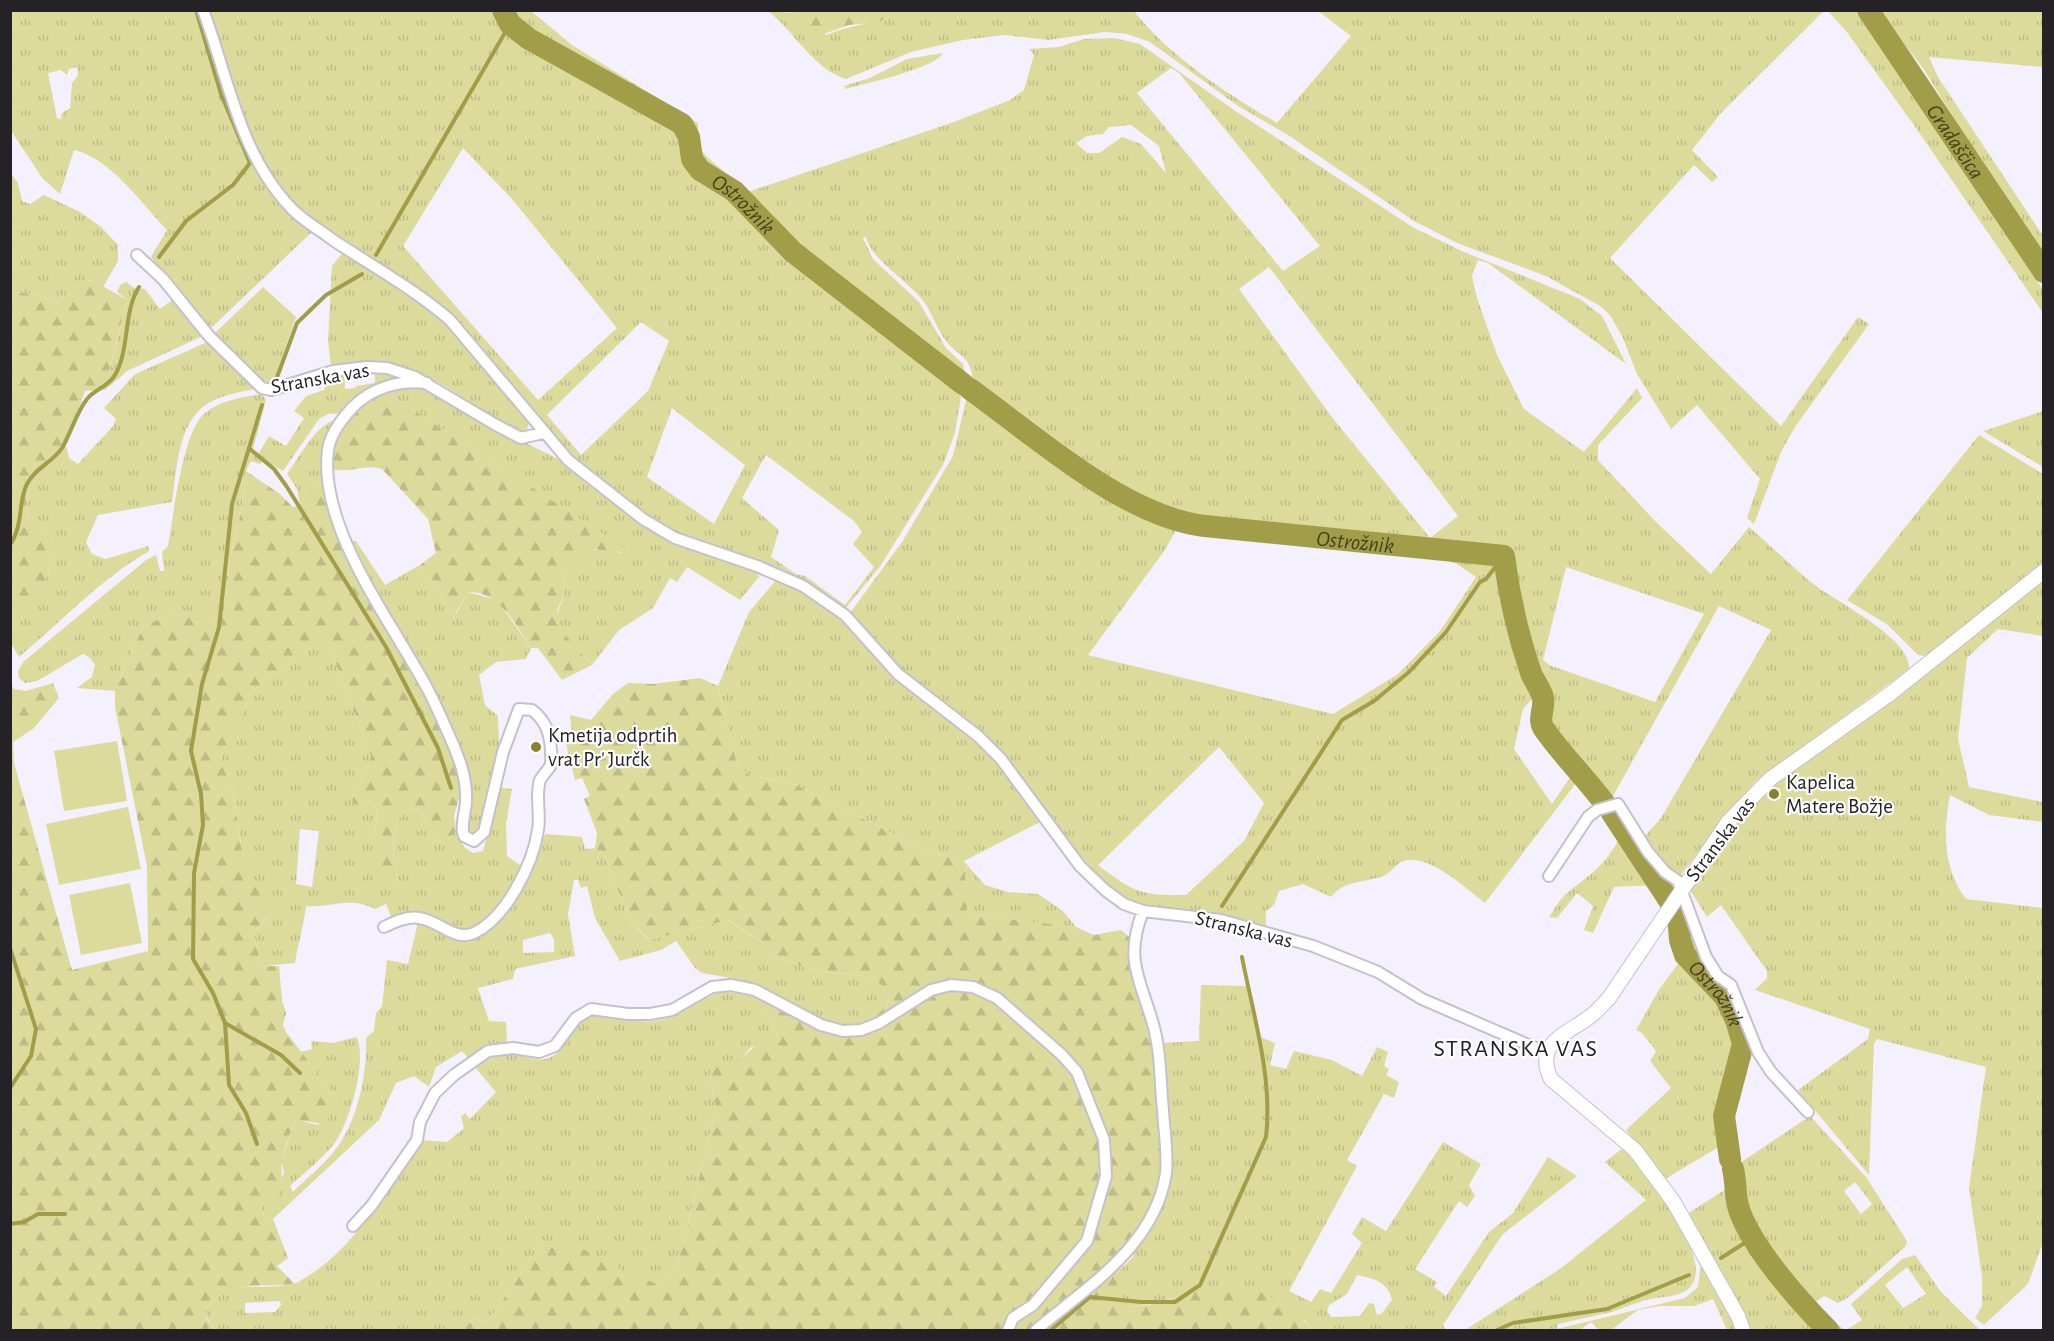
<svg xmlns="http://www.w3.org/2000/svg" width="2054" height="1341" viewBox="0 0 2054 1341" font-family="'Alegreya Sans',sans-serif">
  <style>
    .grass { fill: url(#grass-tufts); fill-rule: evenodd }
    .forest { fill: url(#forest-firs) }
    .garden { fill: #dddb9c }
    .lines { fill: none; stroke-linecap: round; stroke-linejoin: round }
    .stream { stroke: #a29d48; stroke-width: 4 }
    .river { stroke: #a29d48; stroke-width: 22 }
    .minor-casing { stroke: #c4c0cd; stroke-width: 14 }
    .tertiary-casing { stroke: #c4c0cd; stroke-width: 16 }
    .minor { stroke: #fff; stroke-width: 10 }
    .tertiary { stroke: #fff; stroke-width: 14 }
    .poi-dot { fill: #88832b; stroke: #fff; stroke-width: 2 }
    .labels { text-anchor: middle; stroke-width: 4.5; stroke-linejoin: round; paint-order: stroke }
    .street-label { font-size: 21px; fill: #242227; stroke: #fff }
    .poi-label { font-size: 21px; fill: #242227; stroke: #fff; text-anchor: start }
    .water-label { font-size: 22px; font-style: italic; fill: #44421d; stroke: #fff }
    .quarter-label { font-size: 24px; letter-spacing: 1.5px; fill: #242227; stroke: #fff }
  </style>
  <defs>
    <pattern id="grass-tufts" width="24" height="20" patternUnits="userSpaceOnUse" patternTransform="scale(1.5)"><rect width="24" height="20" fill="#dddb9c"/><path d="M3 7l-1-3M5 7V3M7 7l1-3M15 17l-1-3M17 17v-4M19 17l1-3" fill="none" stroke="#bebc86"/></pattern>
    <pattern id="forest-firs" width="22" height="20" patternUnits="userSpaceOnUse" patternTransform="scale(1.5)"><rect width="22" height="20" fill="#dddb9c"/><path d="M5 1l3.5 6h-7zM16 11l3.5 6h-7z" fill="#bebc86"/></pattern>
  </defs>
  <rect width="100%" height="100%" fill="#f5f0fe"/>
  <!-- grass -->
  <path class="grass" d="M10,11H199L224,94L245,144L314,230L209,330L151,257L167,230C142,204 109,157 74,150L60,194L43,179L11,131ZM77,67L78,75L72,83L70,108L62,113L61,119L57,118L48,73L61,70L67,75L69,69Z
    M207,11H531L572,45L698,123V146L708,158L748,192L954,122L1010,100L1024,90L1034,55L1029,49L1059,47L1084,39L1114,38L1140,44L1234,110L1414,228L1464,252L1580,299L1602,316L1626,364L1488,263L1478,260L1472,276L1477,298L1497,355L1524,409L1584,452L1637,388L1642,398L1598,445V460L1656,522L1711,574L1749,527C1770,545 1790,565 1812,583C1833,600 1913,639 1909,669L1757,780L1722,820L1681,875L1668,871L1644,837L1661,818L1771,630L1719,606L1613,796L1593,805L1576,783L1485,903C1466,889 1429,853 1403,861C1394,864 1392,875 1377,878C1358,883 1344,881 1331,897L1303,884L1279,891L1274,905L1266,911V928C1249,923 1230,916 1212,913C1163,905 1144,917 1102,882L976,728L899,668L850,613L902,542L953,456L972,374C969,356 957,355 947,342C936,329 932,311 921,298C906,280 870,258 866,237L863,238L873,259L919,302L946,348L963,364L967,382L962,391L955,433L943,465L881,565L845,609L801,579L747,557L671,532L647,518L571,456L481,346L440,304L303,215L277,184L260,158L245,126ZM1171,68L1179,73L1320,246L1283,271L1137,93ZM1131,125L1159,146L1166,173L1141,144L1122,137L1099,153H1087L1076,143L1087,136L1103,134L1109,127ZM463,148L512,199L617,328L538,400L403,246ZM1269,267L1458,516L1430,538L1331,416L1239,289ZM641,322L669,341L648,391L581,455L547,415ZM672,408L745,465L714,524L647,477ZM766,455L854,521L862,532L853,544L874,567L845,605L805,576L796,574L771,557L779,530L742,498ZM1178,526L1426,553L1457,564L1476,577L1440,631L1398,674L1333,714L1088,655L1165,550ZM1566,567L1704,614L1655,702L1549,665L1543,660ZM1531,700L1538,702L1536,725L1571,776L1552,804L1514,749L1523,709ZM1219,747L1264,803L1244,841L1186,895C1141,896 1133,892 1098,865Z
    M768,11L796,13L826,35C850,25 875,24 898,11H1134C1170,57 1226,93 1277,123L1351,36L1318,11H1824L1721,113L1692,150L1718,177L1712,182L1694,165L1610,258L1781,426L1858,317L1869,324L1795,427L1781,452L1754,524L1747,518L1760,479L1697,405L1671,429L1637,374L1623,338L1610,315L1600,306L1546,276L1457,243L1414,221L1288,135L1238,106L1150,42L1127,34L1105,32L1048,40L1004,35L963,40L911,52L846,79C813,69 794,31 768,11Z
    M1828,11H1855L1867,23L2043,290V313L1916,128L1846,31Z
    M1878,11H2043V67L1929,57L1938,77L2043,236V252L1985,169L1923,68Z
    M943,53C934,69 866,83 846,89L844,86L870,78L907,59Z
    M10,172L18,183L22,201L30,204L44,195L80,212L101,227L118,245V261L103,287L94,281L85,280L57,302L34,294L15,292L11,286Z
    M344,251L437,312L529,420L527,430L517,431L505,426C469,403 427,366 382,365C366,364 348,367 331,368L328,341L332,266Z
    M126,282L134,288L145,289L160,309L175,298L205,335L127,371L117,380L109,373L127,300L117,292L120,285Z
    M263,287L296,317L273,384L258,379L213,335Z
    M205,343H213L258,388C241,392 219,395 204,406C177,427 177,471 172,502L98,515L86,542L92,554L106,559L148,546L149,551C101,579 62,621 19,657L11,643L10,605C49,596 52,572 51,536L42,527L29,524C20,486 43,469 65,441L69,458L78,464L113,426L116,419L104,408L135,374Z
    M375,370L389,371L402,378L343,413L328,414L319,419L283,471L264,460L260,464L251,461L246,471L241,512L230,558L225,609L218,618L195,623L183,612H173L143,627L120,678L115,683V691L77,688L92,677L95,665L90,658L83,654L37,681L25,683L19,678L18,671L23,662L146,560L156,555L160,571H164L162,552L168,546C174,514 182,432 205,413C220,400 244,397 262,394L266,400L252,453L257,456L269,436L286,446L304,418L294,411L306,396L324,390L331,373L344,371L345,389L355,388L357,386L375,383Z
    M423,386L494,427L562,461L669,539L756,570L759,577L740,600L687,567L677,582L670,578L653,608L619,630L592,665C583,652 567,642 560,629C552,615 562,607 564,593C565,587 563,580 565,575C572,555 602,541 620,553L628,551L386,392L393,389Z
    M2043,411V467L1983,431L1987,430Z
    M332,421L336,422C321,444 323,453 325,479L310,487L300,505L297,489L287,474C299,458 313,429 332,421Z
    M1979,435L2043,474V562L1941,645L1926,656L1918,655L1888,625L1847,600Z
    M349,541H356L385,585L420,565L425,576L439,585L445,610L449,614H456L468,592L497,600L531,648L526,659L496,662L479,675L485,705L498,716L499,748L478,833L469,835L465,831L467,773Z
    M2043,578V636L1998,629L1967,658L1958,739L1969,787L2043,802V822L1989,815L1950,795C1943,831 1943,869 1966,899L2043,908V1242L2028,1284L1984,1325L1975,1318L1982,1306V1277L1969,1188L1986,1067L1877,1039L1874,1043L1869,1175L1798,1090L1868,1039L1870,1029L1755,990L1767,978V971L1721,905L1707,917L1690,890L1744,811L1765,791L1773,799L1780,795L1774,785Z
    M777,579C828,596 855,638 892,674C918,701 952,717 979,742C1004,765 1022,794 1040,822L964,861L929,852L796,785L749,775L737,765L718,686L749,612Z
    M314,646H326L333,656L371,756L361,783L352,798L358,805L371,801L378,811L374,837L396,890L401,889C393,867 387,828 405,810L418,808L437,841L444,842L456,832L465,848L473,853L483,851L500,788L512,789L506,824L507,856L523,867L504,900L470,932C434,927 436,905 391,917L386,904L375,909C348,896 333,908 306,906C304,925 298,943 295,963L265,966L260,961L254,933L266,919L242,852L233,790L220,760L253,690ZM300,829L319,831L312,887L296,884Z
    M1615,811L1621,815L1672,885L1674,893L1669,901L1655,885L1614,887L1593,933L1584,930L1593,906L1577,893L1557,918L1549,917C1554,910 1559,900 1566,894C1589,875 1604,867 1619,839L1602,814Z
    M546,834L582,837L585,849L595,848L605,857L631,922L648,940L727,920L771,948V958C788,958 801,967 817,971C841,977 893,966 886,1007C851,1053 793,1002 756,986C739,979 720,976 702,973L695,968L676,941L661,950L620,961L595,918L587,886L581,888L578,880H574L568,914L575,956L515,969L513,979L478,988L489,1021L506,1022L507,1043H493L470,1060L462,1051L436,1067L429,1087L414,1076L396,1083L379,1120L273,1219L263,1214L261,1206L284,1174L282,1161L293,1124L297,1120L318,1125L337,1099L301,1052L312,1049L311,1041L333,1043L357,1037C367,1062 350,1122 334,1144C322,1159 304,1173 290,1186L293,1192C308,1177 327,1162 339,1145C359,1115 367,1073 366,1038L374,1031L376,1013L382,1006L387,960L408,964L418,922L469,942C508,918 529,879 543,837ZM550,933L554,939V952L523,953V940Z
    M968,866L985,885L1008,892L1038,894L1063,911L1076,927L966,914L965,873Z
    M1679,908L1702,955L1727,987L1749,1043V1059L1728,1116L1732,1151L1728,1155L1722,1145L1665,1179L1626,1130L1671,1088L1650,1061L1656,1051L1642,1033L1636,1030L1660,988L1678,964L1674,915Z
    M1201,985L1246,986L1258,1036L1275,1043L1270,1065L1286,1069L1294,1051L1332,1060L1362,1076L1377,1047L1388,1052L1384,1066L1389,1069L1386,1075L1399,1082L1394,1098L1384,1094L1347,1160L1357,1166L1289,1291L1311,1302L1320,1289L1331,1293L1362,1243L1352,1234L1362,1217L1386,1231L1443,1142L1481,1164L1469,1185L1475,1196L1467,1207L1459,1201L1415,1269L1437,1282L1434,1287L1446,1296L1489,1232L1513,1213L1548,1157L1577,1176L1502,1235L1443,1325L1445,1330H1312L1305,1320L1196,1290L1158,1303L1131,1307L1117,1292V1273L1133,1257L1164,1088L1161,1043L1199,1041ZM1357,1275C1373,1278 1388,1282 1392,1300L1382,1313L1377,1315L1374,1304L1369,1303L1360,1316L1331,1317L1327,1311L1329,1305L1347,1294Z
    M722,991L745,994L764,1000V1010L778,1038L750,1048L740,1059L710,1072L716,1108L676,1272L658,1284L542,1243L489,1320L483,1322L474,1318L463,1330H331L330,1328L326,1330H216L206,1317L205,1310C231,1279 246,1289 280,1286C286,1285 293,1285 298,1282C354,1252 385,1191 421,1140L447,1142L464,1128L461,1117L465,1113L470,1119L496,1092L473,1065C509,1037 528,1068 551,1057C569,1048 573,1021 591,1014C604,1009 615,1018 627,1020C635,1021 646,1022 655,1021C680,1017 698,1000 722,991ZM280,1301L281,1305L275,1312L245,1313V1303Z
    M1811,1117L1866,1177L1907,1241L1906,1246L1849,1297L1838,1303L1824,1296L1814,1303L1844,1330H1750L1740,1306L1687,1214L1745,1177L1737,1165L1804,1120ZM1855,1182L1872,1204L1861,1214L1844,1191Z
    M1624,1147C1643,1169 1717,1259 1690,1287C1680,1298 1661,1296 1647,1300C1633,1303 1621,1310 1607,1313C1591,1317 1574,1320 1558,1324L1557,1329L1685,1298L1698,1287L1701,1262L1737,1330H1727L1713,1299L1694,1306H1660L1638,1310L1611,1330H1599L1591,1322L1580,1330H1465L1560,1269L1646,1200L1605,1162Z
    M1915,1255L1941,1292L1980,1330H1846L1862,1320L1851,1304L1902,1259ZM1907,1267L1926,1294L1903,1308L1885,1285Z"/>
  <!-- forest -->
  <path class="forest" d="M781,11H898L879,22L849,25L815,37L796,13Z
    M85,280L94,281L127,300L109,372L117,380L105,390L85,391C79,407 74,427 64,443C45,472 19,484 29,523L42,527L51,536C52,572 49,596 11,605V286L15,292L34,294L57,302L64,297L71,283Z
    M386,392L629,551L626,553L595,549L572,564L564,576V595L557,611L560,629L592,665L562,680L538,648H531C515,625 500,591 468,592L455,614H449L445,610L439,585L425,576L420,565L436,553L428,519L382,469C365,463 350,474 332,469C333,461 331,448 334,440C341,418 366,401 386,392Z
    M246,471L280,494L293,507L300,505L310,487L325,479L329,510L342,551L429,703L459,775L461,791L454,816L456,832L444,842L437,841L418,808L405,810C387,828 393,867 401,889L396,890L378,865L374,837L378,811L371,801L358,805L353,803L352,798L361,783L371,756L333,656L326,646H314L253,690L220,760L233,790L242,852L265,907L266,918L254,933L260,961L265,966H279L282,1000L286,1013L283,1025L286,1032L337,1099L325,1124L297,1120L293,1124C290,1135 285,1146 283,1157C279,1173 286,1183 274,1200L265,1202L261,1206L263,1214L273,1219L288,1258L277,1266L295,1284C258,1288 232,1278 205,1310L206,1318L216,1330H11L10,683L14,689L26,691L53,683L59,698L33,729L13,742L14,763L72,970L148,951L147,866L115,707V683L120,678L143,627L173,612H183L195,623L218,618L225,609L230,558L241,512Z
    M700,678L718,686L737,765L749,775L796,785L929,852L964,861L968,866L965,873L967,914L1076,927L1094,935L1121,930L1134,941L1164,1088L1173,1175L1152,1231L1117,1273V1292L1132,1307C1141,1306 1150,1305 1159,1303C1175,1299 1191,1288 1207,1287C1247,1283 1289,1297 1312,1330H463L474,1318L483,1322L489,1320L542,1243L561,1241L579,1247L626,1272L658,1284L676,1272L716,1108L710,1072C718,1062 731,1065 740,1058C754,1049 758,1039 778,1038L764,1010V1000L813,1024L833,1016L852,1027L870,1021L886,1007C892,966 841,977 817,971C801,967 788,958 771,958V948L728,920L649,940L631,922L605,857L595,848L597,833L584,799L590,796L582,778L575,780L566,744L573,743L570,715L591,720L613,694L628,683L653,684Z"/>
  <!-- garden -->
  <path class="garden" d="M117,741L127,801L64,811L54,751Z
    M128,807L141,869L59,885L46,824Z
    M130,883L142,943L81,955L69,895Z"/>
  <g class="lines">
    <!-- stream -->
    <path class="stream" d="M376,255L510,24
      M159,257L186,221L233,185L250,163L221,94L196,10
      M276,380L297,323L326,295L362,274
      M250,449L274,469L287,487L386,647L438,748L451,788
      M10,545C24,524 18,500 27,484C35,468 53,462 62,448C71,433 76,413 87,399C95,389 108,387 115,375C130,349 123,312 139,287
      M1222,906L1342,720L1374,701L1409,672L1446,632L1480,582L1486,579L1504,556
      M10,948L36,1029L31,1056L10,1088
      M225,1023L281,1055L300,1073
      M257,1144L246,1113L229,1085L225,1023L213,993L193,959L194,873L203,825L201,794L191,751L202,684L219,627L232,504L262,405
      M10,1224L24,1222L38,1214H65
      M1721,1258L1754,1237
      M1051,1330L1090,1297L1141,1302H1175L1200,1285L1266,1137C1273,1077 1253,1015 1242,957
      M1497,1330L1513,1323L1607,1309L1689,1275"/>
    <!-- river -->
    <g class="river">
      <path id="s1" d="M503,10L510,24L529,39L682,124L689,137L692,159L700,170L734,191L793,252L963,384"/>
      <path id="s2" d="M1868,10L2044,272"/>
      <path id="s3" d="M970,389C1035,436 1125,517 1205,526L1504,556C1509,596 1518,635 1531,673C1534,681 1541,689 1543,698C1545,709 1537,719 1544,729C1562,755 1586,778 1605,804"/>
      <path id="s4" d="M1612,813L1678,914L1680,940L1685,955L1725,997L1736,1020L1743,1044L1724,1116L1730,1159"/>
      <path d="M1733,1169C1736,1181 1735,1195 1738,1206C1749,1245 1800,1302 1828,1330"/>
    </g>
    <defs>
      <path id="minor" d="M203,10C229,79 239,155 293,210C304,221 320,230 333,240C372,266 414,289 450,320L568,460L643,519L675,538L757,566L803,586L845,615L898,674L978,736L1001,759L1080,866L1105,890L1124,904L1143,911L1221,920L1313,946L1378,972L1422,999L1547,1053
        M137,255L163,279L209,336L262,388L271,390L333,371L367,367L387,368L415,377L496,425L521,438L543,433
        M1549,876L1588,817L1597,810L1618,804L1648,852L1665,872L1678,881L1706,957L1718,976L1731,985L1758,1052L1771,1072L1808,1112
        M384,927C395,922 407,916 419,918C438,920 455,942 474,933C506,918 533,864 538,830C541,815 535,795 540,780C543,775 548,770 551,765C552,744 550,723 532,710L519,709L503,752L484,832L474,841L464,836C460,824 466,812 466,800C467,777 458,755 449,735C442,719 434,701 426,686C391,621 318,527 328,450C330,434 341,420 352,408C372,387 400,380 427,383
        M353,1226L372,1205L417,1140L420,1122L435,1093L454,1075L488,1051L513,1048L539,1052L555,1046L576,1018L591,1009L628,1014H650L672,1010L712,987L731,985L755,990L821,1025L843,1031L861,1030L879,1023L931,990L951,985L973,987L997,998L1062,1055L1077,1072L1104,1140L1106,1176L1087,1241L1033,1305L1013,1318L1008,1330
        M1036,1330C1087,1287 1155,1246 1166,1173C1168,1153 1164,1130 1163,1110C1160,1082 1161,1051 1153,1024C1140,978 1124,960 1143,911"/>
      <path id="tertiary" d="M1743,1330L1738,1316L1673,1201L1635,1150L1551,1079C1534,1043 1565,1035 1588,1018C1596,1013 1603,1004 1609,998L1728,822L1770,779L1891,693L2044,571"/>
    </defs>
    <!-- minor casing -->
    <use href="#minor" class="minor-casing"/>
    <!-- tertiary casing -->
    <use href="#tertiary" class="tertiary-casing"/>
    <!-- minor -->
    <use href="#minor" class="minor"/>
    <!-- tertiary -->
    <use href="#tertiary" class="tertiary"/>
  </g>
  <!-- markers -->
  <g class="poi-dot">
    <circle cx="536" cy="747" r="6"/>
    <circle cx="1774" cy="794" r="6"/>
  </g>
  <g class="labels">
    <!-- street labels -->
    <g class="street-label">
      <text transform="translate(320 378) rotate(-10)" y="7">Stranska vas</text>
      <text transform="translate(1720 839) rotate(-53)" y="7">Stranska vas</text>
      <text transform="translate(1244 929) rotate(14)" y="7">Stranska vas</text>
    </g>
    <!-- poi labels -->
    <g class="poi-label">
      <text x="548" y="742">Kmetija odprtih<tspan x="548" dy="24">vrat Pr' Jurčk</tspan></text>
      <text x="1786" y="789">Kapelica<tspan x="1786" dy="24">Matere Božje</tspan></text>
    </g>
    <!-- water labels -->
    <g class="water-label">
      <text dy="8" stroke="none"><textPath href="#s2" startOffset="158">Gradaščica</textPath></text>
      <text dy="8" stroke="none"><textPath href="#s1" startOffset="321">Ostrožnik</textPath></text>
      <text dy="8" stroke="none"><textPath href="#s3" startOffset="426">Ostrožnik</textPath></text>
      <text dy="8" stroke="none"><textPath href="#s4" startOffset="213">Ostrožnik</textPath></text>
    </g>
    <!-- quarter labels -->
    <g class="quarter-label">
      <text x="1516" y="1056">STRANSKA VAS</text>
    </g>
  </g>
  <!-- border -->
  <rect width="2054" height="1341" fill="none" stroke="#242227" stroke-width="24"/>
</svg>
